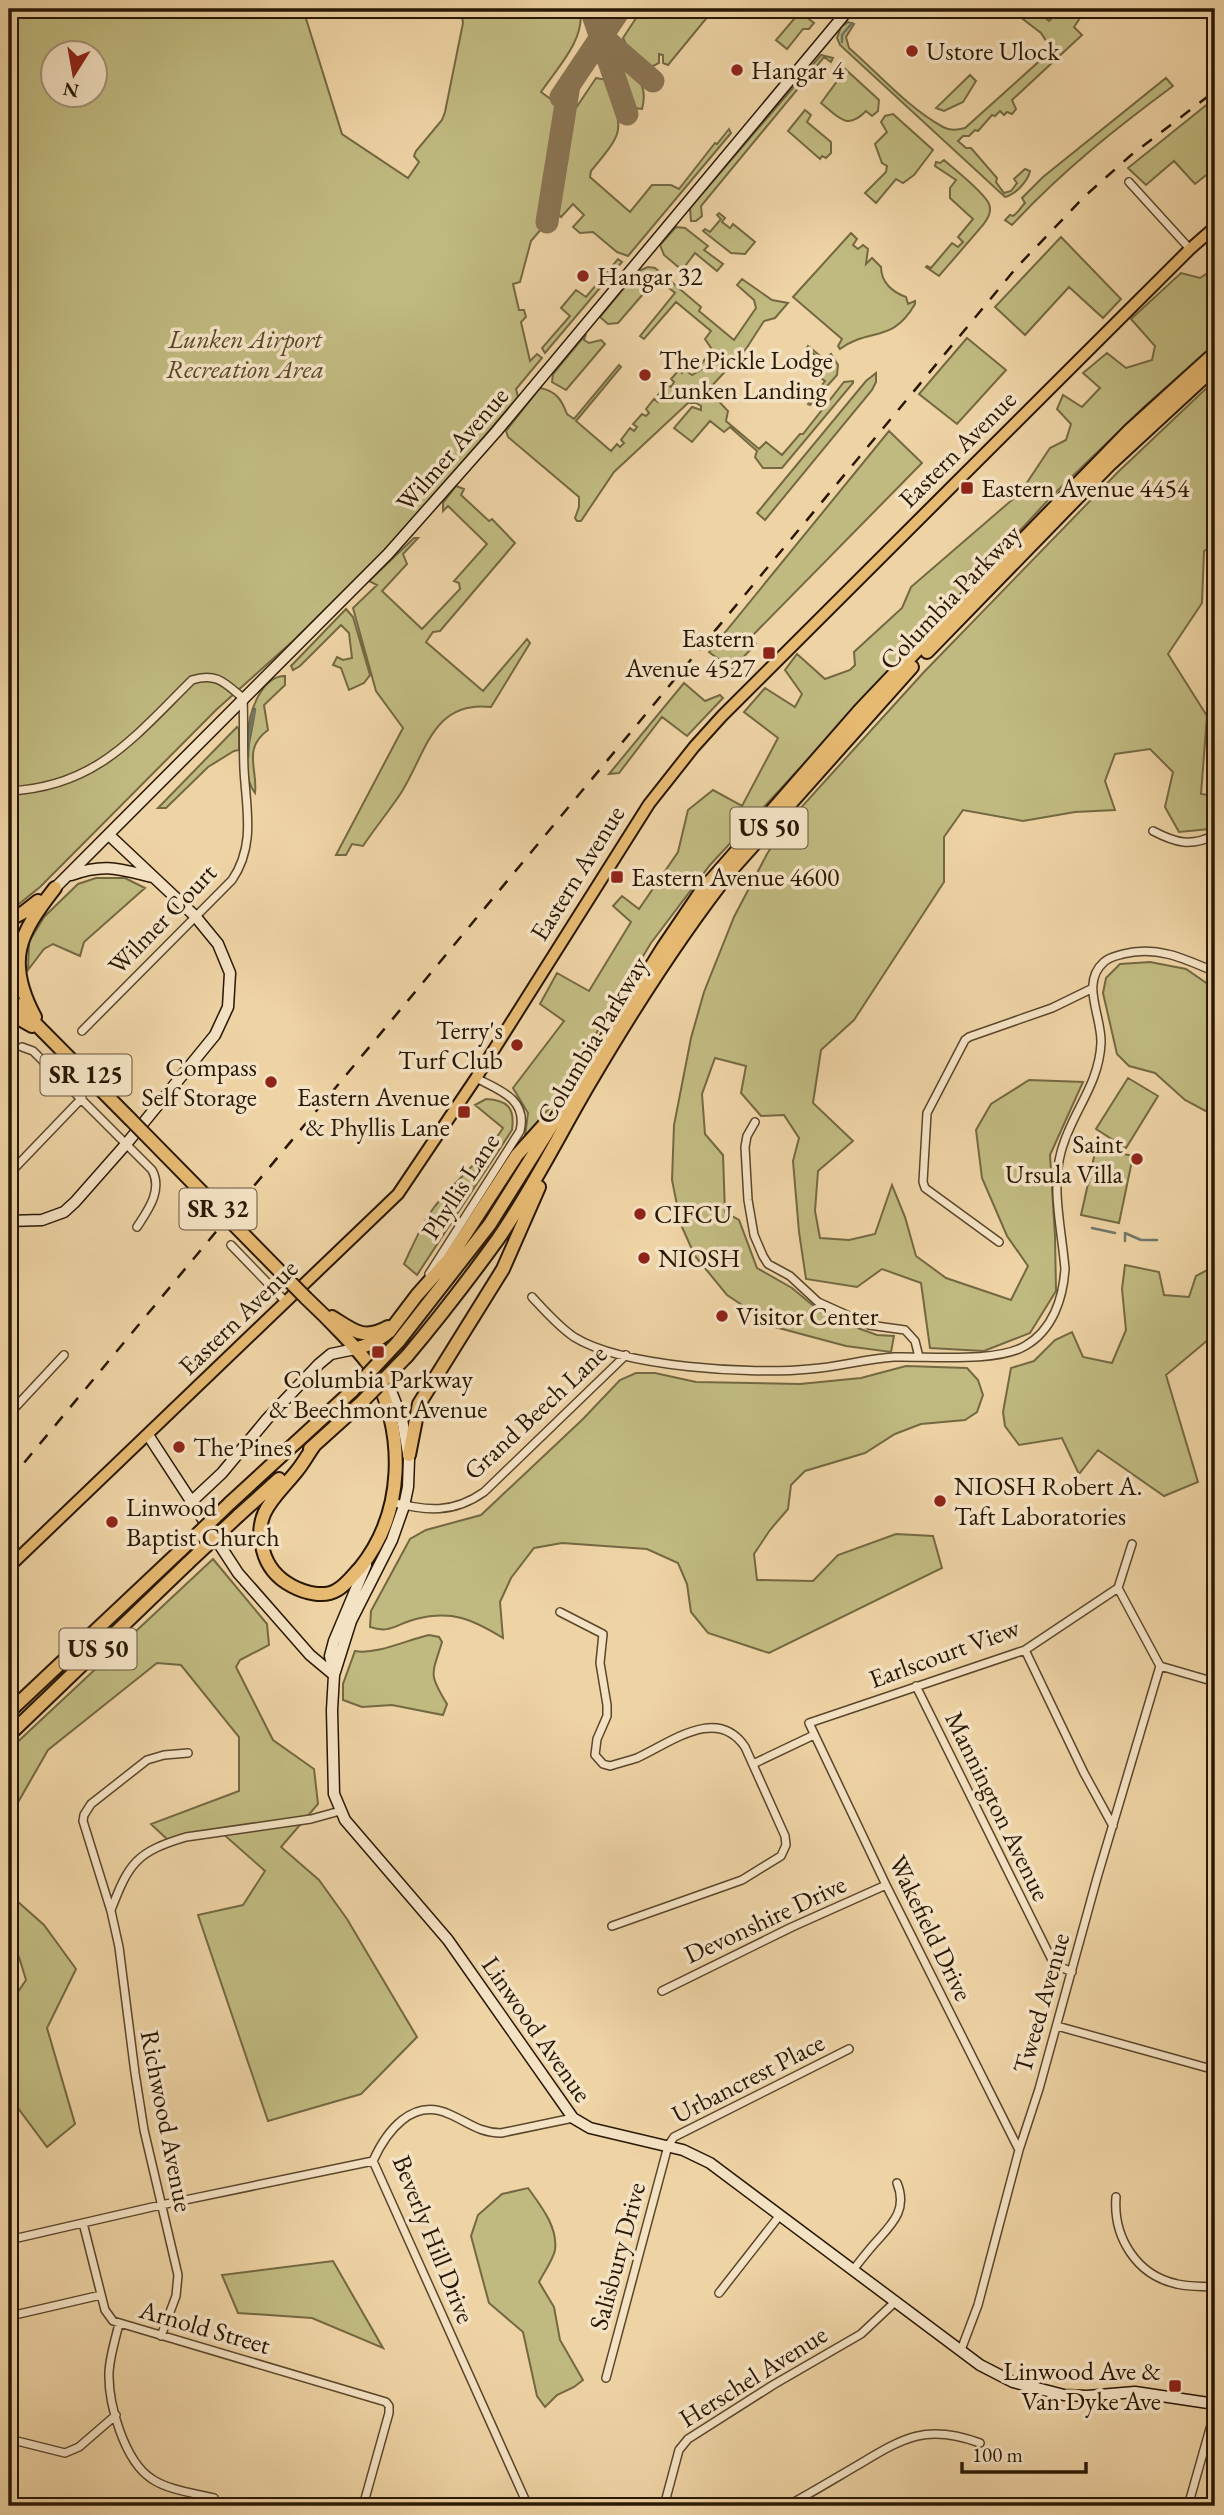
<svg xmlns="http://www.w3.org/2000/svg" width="1224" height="2515" viewBox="0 0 1224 2515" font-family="'EB Garamond',serif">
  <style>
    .green { fill: #c0ba80; stroke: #746842; stroke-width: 2; fill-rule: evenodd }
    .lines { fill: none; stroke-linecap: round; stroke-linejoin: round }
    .stream { stroke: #6e766a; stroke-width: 2.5 }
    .taxiway { stroke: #8b7554; stroke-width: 23 }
    .street-casing { stroke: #5a462b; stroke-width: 10 }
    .secondary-casing { stroke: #281703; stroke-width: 13 }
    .primary-casing { stroke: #281703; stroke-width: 14 }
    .highway-casing { stroke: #281703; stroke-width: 16 }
    .street { stroke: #f4e2c4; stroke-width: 7 }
    .secondary { stroke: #f4e2c4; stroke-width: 10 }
    .primary { stroke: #e7ba72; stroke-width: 10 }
    .highway { stroke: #e7ba72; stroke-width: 12 }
    .rail { stroke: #281703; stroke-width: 2.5; stroke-dasharray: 12 12; stroke-linecap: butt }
    .highway-bridge-casing { stroke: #281703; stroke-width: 16; stroke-linecap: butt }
    .highway-bridge { stroke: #e7ba72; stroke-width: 12 }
    .poi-dot { fill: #8f2418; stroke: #f4e2c4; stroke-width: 2.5 }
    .labels { text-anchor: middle; stroke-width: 7; stroke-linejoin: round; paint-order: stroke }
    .shield { fill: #f4e2c4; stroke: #65543d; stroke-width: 2 }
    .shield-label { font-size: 24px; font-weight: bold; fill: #281703 }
    .poi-label { font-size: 26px; fill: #281703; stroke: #f4e2c4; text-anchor: start }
    .park-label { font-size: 26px; font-style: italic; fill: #564828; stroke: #f4e2c4 }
    .street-label { font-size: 26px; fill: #281703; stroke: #f4e2c4 }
  </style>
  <rect width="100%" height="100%" fill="#eed3a4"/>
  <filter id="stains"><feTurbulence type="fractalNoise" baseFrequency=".00286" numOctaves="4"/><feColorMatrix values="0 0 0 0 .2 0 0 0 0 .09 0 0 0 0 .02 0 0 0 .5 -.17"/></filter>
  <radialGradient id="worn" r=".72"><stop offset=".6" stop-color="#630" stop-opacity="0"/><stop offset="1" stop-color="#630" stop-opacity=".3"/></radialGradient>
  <!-- green -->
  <path class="green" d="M9,9H303L342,134L408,178L419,162L414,156L416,151L442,120L445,112L463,23L461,9H580C586,39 557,68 541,92L563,108L543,227L531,241L520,282L513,284L519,310H524L526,317L521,322L530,361L537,354L542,358L516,389L518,397L399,536L293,641L216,710L40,887L9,912ZM52,52H94V94H52Z
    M642,9H714L668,65L663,63V55L659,54V63L649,68L630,53L623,38Z
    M1010,9H1036L1049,21L1062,9H1086L1074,27L1082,35L1012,100L1016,109L1012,114L1007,112L1004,115L1000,111L995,116L992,115L978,131L975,130L969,136H963L958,141L966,148H971L997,178L996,182L1004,193L1011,191L1017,183L1014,179L1025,169L1030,171C1028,181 1015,195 1005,197L840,45L837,38L841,27L848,22L854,24L846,37L849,48C879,74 908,108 943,127C950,131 958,130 965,128L1045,56L1050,47L1041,33Z
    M800,12L814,23L809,29H803L787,49L776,40Z
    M821,55L833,58L831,62L824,57L701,206L702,216L696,221H691L690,208Z
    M624,65C639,78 648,87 642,109L634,108C624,100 617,79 619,66Z
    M843,67L879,100L878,111L872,116L866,111C847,131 838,117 821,103L843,73L838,68Z
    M970,75L976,81L963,102L944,111L936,108Z
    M596,78L607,80C622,132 627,128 591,171L590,177L630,212L652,185H671L679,189L715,143L717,144L729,129L731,133L628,256L617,252L593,232L580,233L573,227L584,215L573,204L561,217L555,212L572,114Z
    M1166,78L1173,86C1115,129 1061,172 1012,225L1005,220L1010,215L1013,216C1019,212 1021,207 1025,203L1022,198L1043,177Z
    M1215,98V168L1195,184L1174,161L1146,185L1128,168Z
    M805,110L811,115L807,122L831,142V153L826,158L822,156L820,159L788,131Z
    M893,114L933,150L914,175L903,183L896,179L876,203L865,193L886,172L887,166L882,163L875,144L887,132L881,122L885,116Z
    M944,160C955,170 984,192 989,204C992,212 988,218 983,225L939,276L926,267L927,266L931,268L952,243L958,247L963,242L958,237L973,219L950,198V188L956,180L935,166L936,162L940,163Z
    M719,213L725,218L722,222L730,228L733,224L755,242L745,254L731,253L703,231L705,229L710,232L721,219L717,215Z
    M676,227L685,228L708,246L704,250L723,264L717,271L695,253L682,270L664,255L660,245Z
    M851,233L857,239L853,245L858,249L863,245L868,249L866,264L872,258L881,267C881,282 892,292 906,297L908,304L915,301V304C892,344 870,327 840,349L838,346L842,339L793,297Z
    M1061,237L1121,299L1103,318L1069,287L1025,335L995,307Z
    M618,259L622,262L545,353L542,348L570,316L561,308L576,290L586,297Z
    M648,267L655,268L701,307L699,311L734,340L756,308L754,300L737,285L742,279L772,300L788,303L775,318L764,321L746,349L708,390L728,411L726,421L759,449L766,442L782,455L800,434H803L844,382L853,381V383L782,468H763L755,457L757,451L730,427L724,432L710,421L692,442L674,428L692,407L701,410V406L696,403H688L614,472L581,521H577L575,518L579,507V497L508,437L506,431L540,388C557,391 562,401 567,414L574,419L619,365L621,367L576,421L611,451L617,444L620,447L624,443L621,440L630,428L634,431L637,427L633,424L642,414L646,416L649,413L646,409L654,399L658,402L661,398L658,395L667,384L671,387L674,382L671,379L679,370L682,373L685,370L692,375L702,369L700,365L708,356L711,348L705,339L711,331L676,302L644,339L640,336L675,293L657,278L618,323L608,324L600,317L638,271Z
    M1215,268V344L1145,406L1051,497L710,865L651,943L554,1103L525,1136L528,1113L513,1088L564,1021L540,1004L557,973L589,991L631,922L613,906L622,896L639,909L678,852L688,810L713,790L742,806L778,738L744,712L765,688L795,707L802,694L785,670L797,654L825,679L850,670L855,665L854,652L902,608L911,587L1020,493L1050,448L1066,440L1071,424L1057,409L1063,395L1082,407L1100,388L1083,373L1107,353L1126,368L1152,360L1155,346L1131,319L1181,273L1200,278Z
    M586,334L584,340L589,343L601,340L605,344L566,390L552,382L553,374Z
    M967,338L1006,370L957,424L919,394Z
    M808,346L824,359L831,354L838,365L837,375L810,405L808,404L825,381L818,376L823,371L824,363L807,348Z
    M876,373V382L872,390L765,520L757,513L866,381Z
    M1215,380V545L1204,551L1202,603L1168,654L1207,716L1201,794L1215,796V825L1210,829L1179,832L1165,807L1173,772L1150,749L1115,754L1105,781L1115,810L1075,812L1023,821L963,810L944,837V882L854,1020L821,1050L813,1103L853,1141L818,1171L815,1211L820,1238L849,1240L875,1234L892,1185L905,1217L916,1256L946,1278L1011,1300L1028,1266L1007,1236L982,1178L976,1130L991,1104L1029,1080L1083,1082L1050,1155L1055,1236L1056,1291L1030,1333L984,1351L930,1348L921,1283L882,1269L857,1287L806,1279L799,1232L793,1161L799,1138L784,1115L761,1116L741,1093L746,1066L715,1058L702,1094L705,1134L723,1155L725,1212L739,1220L757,1268L792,1288L827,1317L877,1335L894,1336L891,1352L846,1346L775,1327L727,1295L695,1256L681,1225L672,1180L674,1125L691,1038L704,992L734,917L767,854L787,823L924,672L1118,472Z
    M889,431L922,463L751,637L756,644L732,669L709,652Z
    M456,486L464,489L461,495L489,521L492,519L515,543L440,631L433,632L426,642L483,691L527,639L530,643L491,707C432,700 426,754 401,793C389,811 375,828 363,846L352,844L346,855H336L403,728L376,691L353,608L377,585L369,581L414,538H418L403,554L407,564L382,591L422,629L460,589L459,583L454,581L487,544L448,506L443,511V503Z
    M346,609L353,617L370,675L364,683L349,690L341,668L333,665L337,657L343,660L352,658L349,633L341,625L300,666L293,670L291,666Z
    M285,676V685L264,705L268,730C242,749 258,769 255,793C237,769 254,733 255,708L248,735C248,716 260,676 285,676Z
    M684,683L705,701L720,695L723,698L687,736L662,717L619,773L609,774Z
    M237,727L239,729V750L234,751L208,767L166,808H158Z
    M96,878H125L145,888L84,942L80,956L53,944L44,949L28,970L29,942L44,917L78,884Z
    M1150,962L1186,969L1215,989V1116L1185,1100L1155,1073L1129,1066L1117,1054L1103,993L1106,978L1120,964Z
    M1128,1078L1158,1096L1126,1148L1096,1129Z
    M486,1099C508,1100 515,1108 512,1130L417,1275L404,1264C413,1245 422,1223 435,1206C457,1179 485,1157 503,1128L475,1105Z
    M1096,1148L1133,1156L1119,1223L1081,1215Z
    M1125,1265L1159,1272L1164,1295L1189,1297L1196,1276L1215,1266V1334L1166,1375L1198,1482L1164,1496L1098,1450L1079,1474L1062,1438L1019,1445L1005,1426L1003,1412L1011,1368L1034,1361L1055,1340L1072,1332L1083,1357L1112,1363L1126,1330L1122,1289Z
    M906,1366L967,1368L978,1380L983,1395L977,1412L965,1420L921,1424L895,1434L865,1453L805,1471L791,1485L788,1509L770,1530L754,1554L757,1580L813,1581L838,1555L896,1534L933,1536L942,1568L769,1653L708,1633L691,1612L687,1584L678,1563L647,1549L562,1543L534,1548L511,1578L500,1602L503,1638C472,1619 452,1610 416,1619C396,1624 391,1634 370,1627L371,1611L410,1539L426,1530L481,1515L583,1419L620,1380L636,1373H655L696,1382L800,1384L861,1378Z
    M213,1559L267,1624L269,1645L240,1660L236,1667L273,1740L314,1769L318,1804L281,1847L319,1880L347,1919L417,2037L361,2094L268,2121L198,1915L243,1905L265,1871L221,1832L170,1842L151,1824L239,1791V1737L181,1665L157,1663L48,1750L9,1818V1750Z
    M429,1635L439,1637L442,1642C432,1675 428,1673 447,1704L443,1715L392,1705L362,1707L343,1700V1684L355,1651C376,1655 407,1640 429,1635Z
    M9,1855L17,1901L44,1925L76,1969L47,2028L75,2124L47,2147L9,2096V1998L13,1999L26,1980L19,1957L9,1952Z
    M528,2188C541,2206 558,2227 555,2250C553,2260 544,2272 539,2282L554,2307L560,2340L583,2380L574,2387L557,2395L545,2407L537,2396L523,2332L489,2303L471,2236L478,2215L502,2194Z
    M333,2261L383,2348L312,2318L238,2313L222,2275Z"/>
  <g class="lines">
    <!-- stream -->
    <path class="stream" d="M842,42V35L852,23
      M248,757L249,735L255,710
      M1092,1228L1115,1233
      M1125,1233L1141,1240H1157
      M1125,1233V1241"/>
    <!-- taxiway -->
    <path class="taxiway" d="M591,9L627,114
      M601,36L653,81
      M561,97L620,9
      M547,222L569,85"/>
    <defs>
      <path id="street" d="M1129,182L1190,249
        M9,791C96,787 134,737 192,680C216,672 225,683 243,698C244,722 243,745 244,769C246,808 256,845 232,880L82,1031
        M1153,831C1176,843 1191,847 1215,835
        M22,1047L33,1051L152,1170C163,1190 148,1210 137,1227
        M755,1122L747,1136L745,1147L748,1200L754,1235L763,1256L768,1264L790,1276L818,1302L869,1325L905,1330L915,1341L919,1357
        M9,1174L82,1098
        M999,1242L925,1188L923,1182L927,1113L965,1040L969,1037L1052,1008L1091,989
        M231,1245L286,1302
        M429,1274L520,1131C528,1099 499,1090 476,1078
        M532,1297C545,1311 558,1326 574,1337C622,1367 752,1375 810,1369C838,1367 865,1359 894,1357C929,1356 996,1363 1025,1346C1053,1330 1063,1298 1065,1269C1062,1231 1051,1189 1061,1152C1071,1113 1099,1086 1101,1043C1102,1016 1080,983 1104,962C1109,957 1116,956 1123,954C1156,945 1186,959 1215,972
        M9,1414L64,1355
        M391,1502C426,1511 453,1514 484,1492L626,1355
        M1118,1588L1160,1666L1215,1682
        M560,1612L603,1634L600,1663L607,1705V1716L597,1739L595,1755L603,1764L610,1766C619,1763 628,1761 637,1758C670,1743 717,1705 745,1747L785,1836L786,1845L781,1856L742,1880L612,1926
        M1025,1650L1084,1773L1113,1826
        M916,1686L1052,1960L1056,1965L1072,1972
        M753,1764L814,1735
        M111,1910C129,1863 136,1852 186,1837L311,1819L340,1811
        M662,1991L792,1927L886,1885
        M1057,2026L1215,2070
        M1019,2150L886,1885L809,1723L1025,1650L1118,1588L1132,1544
        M1116,2197C1113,2237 1136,2275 1177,2284C1189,2287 1202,2286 1215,2287
        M83,2223L105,2310L113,2321L386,2402L389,2406V2413L363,2506
        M9,2240L161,2205L373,2161
        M853,2270C860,2261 867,2252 875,2243C892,2224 908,2210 897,2183
        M719,2293L780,2215
        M19,2314L101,2295
        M119,2324C115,2340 110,2356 109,2372C108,2403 124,2461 152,2479C168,2490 194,2493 214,2498
        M161,2336L176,2296L178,2275L144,2130L135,2073L119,1947L111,1911L83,1821L84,1815L91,1804L147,1760L164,1755L188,1753
        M961,2350L978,2305L1019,2150L1039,2089L1097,1878L1160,1666
        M606,2378L668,2146L674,2137L849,2049
        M9,2439L65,2453L79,2447L116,2415
        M528,2506L373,2161C386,2132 412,2097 449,2114C468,2122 479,2133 501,2133L573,2118
        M664,2506L679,2450L688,2439L773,2385L861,2334L895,2302
        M787,2506C811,2493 834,2479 858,2465C903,2438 926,2423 980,2443
        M1188,2506L1215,2411"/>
      <path id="secondary" d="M71,875C105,863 119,869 152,877
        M55,888L388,554L496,432L849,9
        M9,1221L42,1220L64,1212L75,1202L127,1143L215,1035L228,1007L230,973L218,944L195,916L109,835
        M381,1377L391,1391L402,1419L409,1459L408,1487L404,1506L392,1540L351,1621L334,1675L332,1710L334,1794L345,1820L448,1940L573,2118L590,2128L683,2150L710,2163L980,2365L1013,2382L1064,2395L1087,2396L1135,2392L1215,2404
        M148,1435L238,1573L310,1655L334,1675
        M190,1503L222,1473L267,1419L319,1364L331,1354L355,1349
        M334,1672L330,1656L334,1641L366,1565"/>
      <path id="primary" d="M9,1567L398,1194L476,1078L649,804L694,747L722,716L1190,249L1215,227"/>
      <path id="highway" d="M927,652L1110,464L1215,367
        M9,920L24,912L38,901
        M9,997L130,1119
        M9,1013L32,1026
        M35,1017C5,961 19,934 55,888
        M306,1298C322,1313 365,1355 374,1373C405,1435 405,1512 360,1568C353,1575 346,1585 337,1590C324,1598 305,1593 292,1586C277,1578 267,1566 263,1550C252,1513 276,1497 296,1472C303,1464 308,1454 314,1446
        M332,1317C353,1330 363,1341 388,1327
        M398,1342L490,1224L664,946L700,893L860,710L976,588L1129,431L1215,353
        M355,1349L373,1343L389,1332L417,1295L450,1258L517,1155L544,1125
        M407,1356C439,1318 469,1279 498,1239C532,1190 559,1135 589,1084C633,1009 680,935 733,868L912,667
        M310,1449L361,1403
        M409,1455L419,1404L503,1269L539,1187
        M230,1503L353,1390
        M238,1516L279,1479
        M9,1712L181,1550
        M9,1735L188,1563"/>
    </defs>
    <!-- street casing -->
    <use href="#street" class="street-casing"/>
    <!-- secondary casing -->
    <use href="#secondary" class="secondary-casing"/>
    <!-- primary casing -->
    <use href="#primary" class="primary-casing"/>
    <!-- highway casing -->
    <use href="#highway" class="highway-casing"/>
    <!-- street -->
    <use href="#street" class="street"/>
    <!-- secondary -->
    <use href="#secondary" class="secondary"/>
    <!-- primary -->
    <use href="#primary" class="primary"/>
    <!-- highway -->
    <use href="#highway" class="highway"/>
    <!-- rail -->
    <path class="rail" d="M9,1481L1017,267L1085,196L1130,156L1215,91"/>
    <defs>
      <path id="highway-bridge" d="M130,1119L306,1298
        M353,1390L398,1342
        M361,1403L407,1356
        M181,1550L230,1503
        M188,1563L238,1516"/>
    </defs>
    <!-- highway-bridge casing -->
    <use href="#highway-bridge" class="highway-bridge-casing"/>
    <!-- highway-bridge -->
    <use href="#highway-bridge" class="highway-bridge"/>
  </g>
  <!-- markers -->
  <g class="poi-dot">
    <circle cx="912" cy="51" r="7"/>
    <circle cx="737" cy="70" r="7"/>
    <circle cx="583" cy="276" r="7"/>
    <circle cx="645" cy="375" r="7"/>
    <rect x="960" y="481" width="14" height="14" rx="3.5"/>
    <rect x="762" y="646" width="14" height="14" rx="3.5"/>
    <rect x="610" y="870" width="14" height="14" rx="3.5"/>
    <circle cx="517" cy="1045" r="7"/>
    <circle cx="271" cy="1082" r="7"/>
    <rect x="457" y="1105" width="14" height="14" rx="3.5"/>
    <circle cx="1137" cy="1159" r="7"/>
    <circle cx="640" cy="1214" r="7"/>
    <circle cx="644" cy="1258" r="7"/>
    <circle cx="722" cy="1316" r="7"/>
    <rect x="371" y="1345" width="14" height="14" rx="3.5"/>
    <circle cx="179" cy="1447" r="7"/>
    <circle cx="940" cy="1501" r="7"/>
    <circle cx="112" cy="1522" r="7"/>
    <rect x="1168" y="2379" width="14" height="14" rx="3.5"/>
  </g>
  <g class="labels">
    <!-- shield labels -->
    <g class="shield">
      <rect x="730.5" y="807.5" width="77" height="41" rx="5"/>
      <rect x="40.5" y="1054.5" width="91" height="41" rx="5"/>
      <rect x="179.5" y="1188.5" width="77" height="41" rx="5"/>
      <rect x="59.5" y="1628.5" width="77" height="41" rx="5"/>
    </g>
    <g class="shield-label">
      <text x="769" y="836">US 50</text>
      <text x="86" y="1083">SR 125</text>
      <text x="218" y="1217">SR 32</text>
      <text x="98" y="1657">US 50</text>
    </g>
    <!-- poi labels -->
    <g class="poi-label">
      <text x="926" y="60">Ustore Ulock</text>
      <text x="751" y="79">Hangar 4</text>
      <text x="597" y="285">Hangar 32</text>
      <text x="659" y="369">The Pickle Lodge<tspan x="659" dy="30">Lunken Landing</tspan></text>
      <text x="981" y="497">Eastern Avenue 4454</text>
      <text x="755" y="647" text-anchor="end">Eastern<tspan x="755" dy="30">Avenue 4527</tspan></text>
      <text x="631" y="886">Eastern Avenue 4600</text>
      <text x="503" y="1039" text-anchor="end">Terry's<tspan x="503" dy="30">Turf Club</tspan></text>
      <text x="257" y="1076" text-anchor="end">Compass<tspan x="257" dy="30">Self Storage</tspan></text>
      <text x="450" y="1106" text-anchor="end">Eastern Avenue<tspan x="450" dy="30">&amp; Phyllis Lane</tspan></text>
      <text x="1123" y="1153" text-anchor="end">Saint<tspan x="1123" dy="30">Ursula Villa</tspan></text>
      <text x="654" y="1223">CIFCU</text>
      <text x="658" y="1267">NIOSH</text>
      <text x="736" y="1325">Visitor Center</text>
      <text x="378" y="1388" text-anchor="middle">Columbia Parkway<tspan x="378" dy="30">&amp; Beechmont Avenue</tspan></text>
      <text x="193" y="1456">The Pines</text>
      <text x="954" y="1495">NIOSH Robert A.<tspan x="954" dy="30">Taft Laboratories</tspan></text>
      <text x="126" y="1516">Linwood<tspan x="126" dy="30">Baptist Church</tspan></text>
      <text x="1161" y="2380" text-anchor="end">Linwood Ave &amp;<tspan x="1161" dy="30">Van Dyke Ave</tspan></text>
    </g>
    <!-- park labels -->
    <g class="park-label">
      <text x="245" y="348">Lunken Airport<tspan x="245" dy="30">Recreation Area</tspan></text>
    </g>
    <!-- street labels -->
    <g class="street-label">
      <text transform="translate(452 449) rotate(-49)" y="9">Wilmer Avenue</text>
      <text transform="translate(957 449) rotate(-45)" y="9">Eastern Avenue</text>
      <text transform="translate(950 597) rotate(-46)" y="9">Columbia Parkway</text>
      <text transform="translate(577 873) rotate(-58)" y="9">Eastern Avenue</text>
      <text transform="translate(162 919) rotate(-46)" y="9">Wilmer Court</text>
      <text transform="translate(592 1040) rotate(-59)" y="9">Columbia Parkway</text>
      <text transform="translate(460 1186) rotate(-57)" y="9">Phyllis Lane</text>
      <text transform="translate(238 1317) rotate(-44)" y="9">Eastern Avenue</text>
      <text transform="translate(535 1412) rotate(-43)" y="9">Grand Beech Lane</text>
      <text transform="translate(944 1653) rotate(-20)" y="9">Earlscourt View</text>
      <text transform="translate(998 1806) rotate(64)" y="9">Mannington Avenue</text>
      <text transform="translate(765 1919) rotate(-25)" y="9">Devonshire Drive</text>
      <text transform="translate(931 1928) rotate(64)" y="9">Wakefield Drive</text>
      <text transform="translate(1041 2003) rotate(-74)" y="9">Tweed Avenue</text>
      <text transform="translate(537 2029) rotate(55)" y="9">Linwood Avenue</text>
      <text transform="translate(748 2078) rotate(-27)" y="9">Urbancrest Place</text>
      <text transform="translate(167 2121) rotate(79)" y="9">Richwood Avenue</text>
      <text transform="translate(434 2239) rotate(68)" y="9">Beverly Hill Drive</text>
      <text transform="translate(617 2256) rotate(-75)" y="9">Salisbury Drive</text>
      <text transform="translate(205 2327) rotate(16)" y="9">Arnold Street</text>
      <text transform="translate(753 2376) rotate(-32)" y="9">Herschel Avenue</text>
    </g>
  </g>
  <!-- margin -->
  <rect width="1224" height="2515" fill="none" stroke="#eed3a4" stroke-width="35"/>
  <rect x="10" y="10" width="1203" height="2494" fill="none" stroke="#281703" stroke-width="3.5"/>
  <rect x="18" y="18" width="1189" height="2480" fill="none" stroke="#281703" stroke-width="2"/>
  <!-- north arrow -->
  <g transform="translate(74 74) rotate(191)"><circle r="33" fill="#f4e2c4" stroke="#a29177" stroke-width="2"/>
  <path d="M0-5L12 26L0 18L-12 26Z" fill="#8f2418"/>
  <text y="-10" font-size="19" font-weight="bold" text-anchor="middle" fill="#281703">N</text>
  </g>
  <!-- scale -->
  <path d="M962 2462v10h124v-10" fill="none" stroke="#281703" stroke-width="3.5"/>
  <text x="972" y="2462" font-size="21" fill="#281703" stroke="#f4e2c4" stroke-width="5" paint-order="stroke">100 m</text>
  <rect width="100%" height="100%" filter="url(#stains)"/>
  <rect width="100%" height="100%" fill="url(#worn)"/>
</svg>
